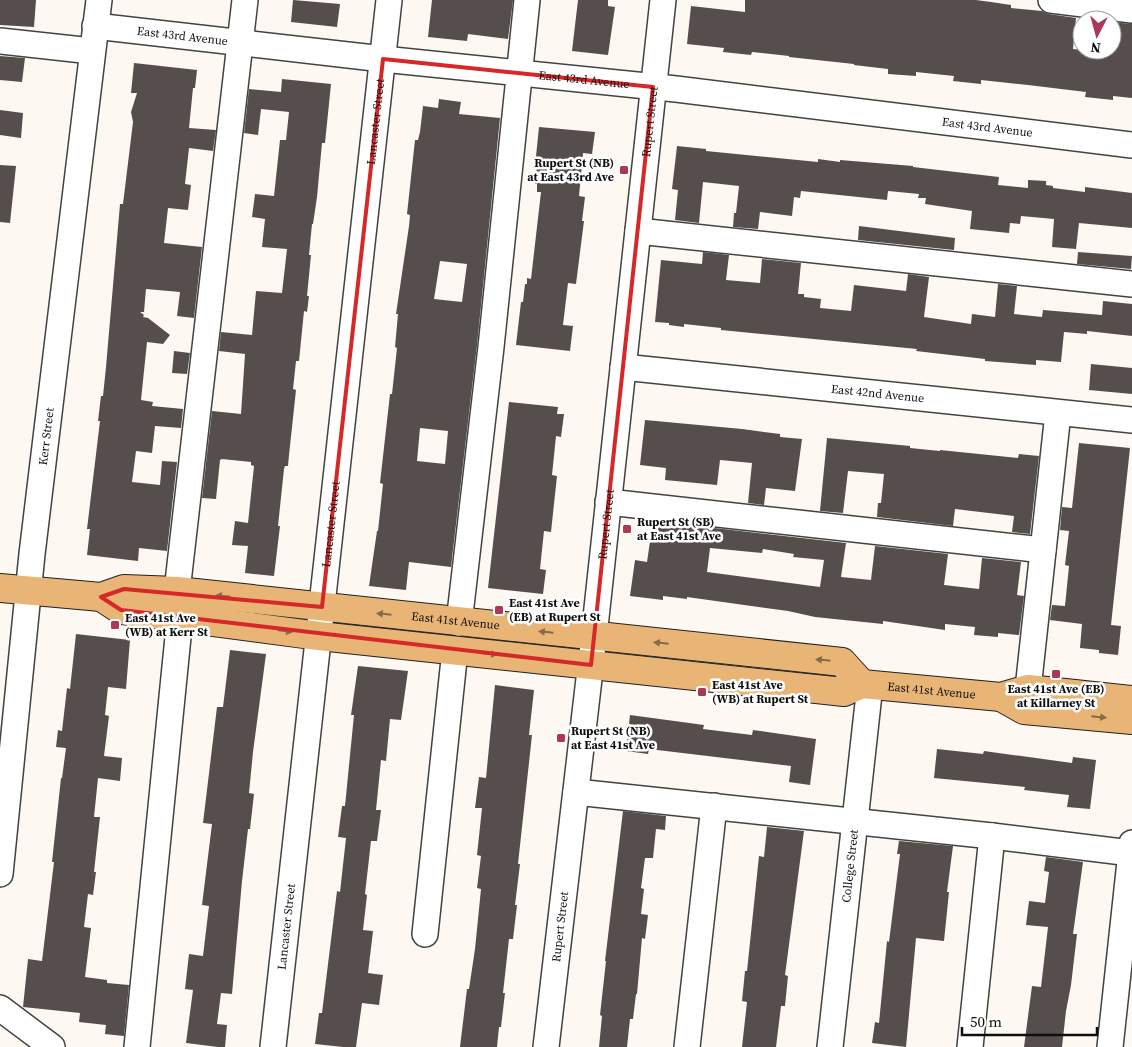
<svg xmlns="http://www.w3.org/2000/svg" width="1132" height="1047" viewBox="0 0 1132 1047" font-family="'Source Serif 4',serif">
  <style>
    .building { fill: #564e4c; fill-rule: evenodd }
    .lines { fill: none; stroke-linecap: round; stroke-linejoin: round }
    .minor-casing { stroke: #424242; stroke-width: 28 }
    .major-casing { stroke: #202020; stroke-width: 30 }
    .minor { stroke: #fff; stroke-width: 25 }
    .major { stroke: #e8b577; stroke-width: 28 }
    .oneway { fill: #866a48 }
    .marked { fill: none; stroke: #d62828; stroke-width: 4; stroke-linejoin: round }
    .poi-dot { fill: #ae3756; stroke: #fff; stroke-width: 2 }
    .labels { text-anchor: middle; stroke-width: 5; stroke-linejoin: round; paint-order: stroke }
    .street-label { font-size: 12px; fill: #0f0f0f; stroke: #fff }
    .poi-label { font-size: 12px; font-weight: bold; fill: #0f0f0f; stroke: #fff; text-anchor: start }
  </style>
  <rect width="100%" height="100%" fill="#fdf9f2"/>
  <!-- building -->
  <path class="building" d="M0,0H36L34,27L0,25Z
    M293,0L340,4L337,27L291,22Z
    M432,0H513L508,39L468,34L467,41L428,37Z
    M578,0H608V6L615,7L608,55L572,51Z
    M745,0H976L991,2L1011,5V8L1042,11L1049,14L1076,18L1073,49L1112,53V22L1132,24V98L1113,96V100L1085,97L1086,92L1028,85L981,80V84L953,81L954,76L916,72V76L888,74V69L854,65V64L789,57V56L752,52L751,55L723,52L724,48L687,44L691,6L745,12Z
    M0,56L25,58L22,82L0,80Z
    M134,63L197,70L195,88H193L189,128L216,130L213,151L189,148L185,184L191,185L188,210L168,208L164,243L202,247L194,318L177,316L180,292L146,289L144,312H140L144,315L143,317L148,318L170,335L163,344L147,342L141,400L153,402L152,406L183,409L181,428L155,426L152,453L136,451L132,482L160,485L162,461L177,462L167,551L139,548L138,561L87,555L90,529H87L100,421H98L101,396H103L106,367L120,204H123L133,122L131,112L137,93H131Z
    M282,79L331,84L325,143H322L317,197L313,224H312L309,255H311L307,296H309L307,312L304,311L299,361H296L293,389L296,390L289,455L288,466H285L284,469L278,526H280L274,576L245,573L248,546L232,545L235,521L248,523L254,466L251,465V462L222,459L220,460L216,499L202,498L212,411L241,414L245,354L219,351L221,332L252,335L256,291L282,293L287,249L262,247L265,219L252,217L255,194L274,196L280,140H286L289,112L261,109L258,135L244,133L249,89L281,92Z
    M439,99L461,102L459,114L500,118L477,345L451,567L409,562L406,590L369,586L377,531H378L383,484L380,483L390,394H392L397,348L395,347L398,314H396L409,226L410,215L407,214L415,140H418L420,132L423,106L438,108ZM440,261L467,264L462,302L434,299ZM420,428L448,431L445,464L417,461Z
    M0,110L23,113L21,138L0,135Z
    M539,127L595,132L592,154L583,153L579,196L585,197L582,221H584L576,284L568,283L563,325L573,326L570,351L516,345L521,302H523L525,284H527V278L531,279L541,192H537V184H535L537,166H535Z
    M677,146L706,149V151L818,162V159L840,162V160L913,166V167L999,177L998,185L1028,188V180L1046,181V185L1053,186V188L1085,192V187L1132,193V228L1079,223L1076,249L1052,247L1054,219L1021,216L1020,224L1010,223L1009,233L970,229L972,211L925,204L926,198H918L919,194L888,191L887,200L801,191L800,198L794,197L792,216L760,212L758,229L733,227L734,213H736L739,186L703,182L699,223L675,220L678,190L672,189Z
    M0,165L16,166L10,223L0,222Z
    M859,226L955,238L954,250L858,240Z
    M703,252L729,255L726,280L760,283L762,259L801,263L798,294H804V297L821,299L820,308L851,311L854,285L906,291L908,274L929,277L924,317L971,324L972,314L995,317L998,284L1017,286L1014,314L1042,317L1043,310L1102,315L1103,301L1132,304V336L1087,331V334L1064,332L1061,362L1036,360V365L985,361V359L916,351L917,349L721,330V328L684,324V327L669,325V323L655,322L661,260L702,264Z
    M1078,252L1132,256L1131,269L1077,264Z
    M174,351L190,353L187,374L172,373Z
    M1091,364L1132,368V394L1089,390Z
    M509,402L558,407L557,414H564L561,437L556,436L552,475L557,476L551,532L544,531L540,569L546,570L543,594L488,588Z
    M645,420L742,429L780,434V437L802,439L795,491L766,488L764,505L748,503L752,463L720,460L717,485L665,480L666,468L640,465Z
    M827,438L910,446V448L940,451V450L1018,458L1019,454L1039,456L1030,534L1012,532L1014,516L955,509L953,526L877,517L878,503H881L884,474L848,471L843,513L820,511Z
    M1079,443L1130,448L1111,625L1121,626L1118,655L1099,653V650L1080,648L1082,624L1050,620L1052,605L1065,606L1069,566L1065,565L1069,531L1060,530L1062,507L1072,508Z
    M653,521L846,543L841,577L871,580L875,546L948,554L944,585L979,589L982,558L1021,562L1017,595L1024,596L1019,635L998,633V637L974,635L975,627L945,624V630L883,621V624L815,617L788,611L687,597V599L663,596V600L630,596L635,560L647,562ZM710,548L762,553L763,549L794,554L793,557L824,560L820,587L707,572Z
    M76,634L130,640L126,689L108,687L105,715L109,716L104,756L122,758L120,781L98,778L94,817H100L94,872H96L93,895L88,894L84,927L91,928L85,977L107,980V983L129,985L124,1036L105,1034L106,1025L79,1022L80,1013L23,1007L28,959L42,961L54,862H52L61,778H62L66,748L56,747L58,730L62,731L67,688L70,689Z
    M230,650L266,654L253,752L249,793L254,794L250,829H248L242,881L232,994L221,993L217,1024L227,1025L225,1047H218L186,1043L193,990L185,989L189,954L203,956L209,906L202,905L212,824L203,823L217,707H223Z
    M358,666L408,671L401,720L390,719L386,761L381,760L376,810H381L377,841H371L365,894L367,895L363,930L373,931L368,973L383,975L379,1005L362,1003L356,1047H343L315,1044L319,1013H322L337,891L340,892L346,838L338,837L342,806H345L354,715H351Z
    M495,685L534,690L529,735H532L518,864H520L515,905H517L513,939H509L503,993H505L501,1027H499L497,1047H460L467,989H469L475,949L481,889L477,888L481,856L477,855L482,808H475L479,777L486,778Z
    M630,715L704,725L703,729L752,735L753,730L816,739L810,785L789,782L791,766L649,749L648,754L626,751Z
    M937,749L983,754L984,751L1072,763L1073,757L1096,760L1090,809L1067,807L1069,795L1024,790L1025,787L934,778Z
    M623,811L666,816L665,830L656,829L653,858H645L641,888L644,889L641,914L648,915L645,939L642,938L637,994H636L633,1019H630L627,1047H599L602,1016L600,1015L606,961H605Z
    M767,827L804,831L785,975L788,976L785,1006H781L776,1047H742L747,1002L742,1001L745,971H747L759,856L764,857Z
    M899,841L953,846L947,892H949L944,941L916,938L906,1047L872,1043L875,1022L879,1023L887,941L889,942L900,854H897Z
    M1046,857L1083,862L1073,934H1077L1071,985L1066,1011L1062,1047H1024L1032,986L1041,987L1048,927L1026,925L1029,901L1045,903L1049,872L1044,871Z"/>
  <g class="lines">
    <defs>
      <g id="minor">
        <path d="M1051,0L1132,10"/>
        <path id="s1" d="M95,26L383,59L676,89L1132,145"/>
        <path d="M0,41L92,51"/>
        <path d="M638,231L1132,284"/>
        <path id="s2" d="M623,367L1132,420"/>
        <path d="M608,502L1043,550"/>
        <path d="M177,591L245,0"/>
        <path d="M459,623L491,347L527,0"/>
        <path d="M1028,689L1058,413"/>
        <path d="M576,792L992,836L1131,853"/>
        <path id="s3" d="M0,874L32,554L99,0"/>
        <path d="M425,934L455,650"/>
        <path d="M0,1008L52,1047"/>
        <path d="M137,1047L180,617"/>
        <path id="s4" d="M273,1047L389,0"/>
        <path id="s5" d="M546,1047L594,636L663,0"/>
        <path d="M687,1047L714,806"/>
        <path id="s6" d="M830,1047L870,685"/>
        <path d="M970,1047L992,836"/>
        <path d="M1110,1047L1132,843"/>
      </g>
      <g id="major">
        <path id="s7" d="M0,588L101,597L124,589L177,591L842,662L862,684"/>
        <path id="s8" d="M101,597L121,610L319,636L844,692L862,684L1001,697L1028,689L1132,700"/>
        <path d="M1001,697L1024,710L1132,720"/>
      </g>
    </defs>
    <!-- minor casing -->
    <use href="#minor" class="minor-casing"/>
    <!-- major casing -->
    <use href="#major" class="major-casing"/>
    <!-- minor -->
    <use href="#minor" class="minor"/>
    <!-- major -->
    <use href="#major" class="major"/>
  </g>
  <!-- one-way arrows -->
  <defs><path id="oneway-solid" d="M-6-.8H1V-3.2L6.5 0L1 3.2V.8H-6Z" transform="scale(1.25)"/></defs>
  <g class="oneway">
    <use href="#oneway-solid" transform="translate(223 596) rotate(-174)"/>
    <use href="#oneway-solid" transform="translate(384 614) rotate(-174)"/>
    <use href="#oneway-solid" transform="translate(285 631) rotate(8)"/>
    <use href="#oneway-solid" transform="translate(546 632) rotate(-174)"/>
    <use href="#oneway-solid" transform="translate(661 643) rotate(-174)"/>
    <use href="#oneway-solid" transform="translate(490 654) rotate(6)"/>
    <use href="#oneway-solid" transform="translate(823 660) rotate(-174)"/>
    <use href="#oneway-solid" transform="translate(1099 717) rotate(6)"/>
  </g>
  <!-- marked area -->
  <path class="marked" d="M383,59L653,87L591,665L121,610L101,597L124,589L322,607Z"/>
  <!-- markers -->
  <g class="poi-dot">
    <rect x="619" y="165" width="10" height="10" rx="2.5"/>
    <rect x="622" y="524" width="10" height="10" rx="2.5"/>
    <rect x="494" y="605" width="10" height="10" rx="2.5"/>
    <rect x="110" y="620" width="10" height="10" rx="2.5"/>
    <rect x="1051" y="669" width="10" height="10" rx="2.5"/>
    <rect x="697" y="687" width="10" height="10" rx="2.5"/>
    <rect x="556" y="733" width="10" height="10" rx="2.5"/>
  </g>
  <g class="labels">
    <!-- street labels -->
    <g class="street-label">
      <text dy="4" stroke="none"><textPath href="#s1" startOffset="88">East 43rd Avenue</textPath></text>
      <text dy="4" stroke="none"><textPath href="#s1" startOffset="492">East 43rd Avenue</textPath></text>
      <text dy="4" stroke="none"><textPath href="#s4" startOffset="931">Lancaster Street</textPath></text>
      <text dy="4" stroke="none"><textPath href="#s5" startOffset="931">Rupert Street</textPath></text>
      <text dy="4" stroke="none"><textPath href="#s1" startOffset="898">East 43rd Avenue</textPath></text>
      <text dy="4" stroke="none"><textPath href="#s2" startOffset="256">East 42nd Avenue</textPath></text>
      <text dy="4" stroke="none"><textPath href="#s3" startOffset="440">Kerr Street</textPath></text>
      <text dy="4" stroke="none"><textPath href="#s4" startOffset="526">Lancaster Street</textPath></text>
      <text dy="4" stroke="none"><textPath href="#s5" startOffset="526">Rupert Street</textPath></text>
      <text dy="4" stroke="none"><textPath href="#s7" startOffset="459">East 41st Avenue</textPath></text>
      <text dy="4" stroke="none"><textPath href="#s8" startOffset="841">East 41st Avenue</textPath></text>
      <text dy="4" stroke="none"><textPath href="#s6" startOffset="182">College Street</textPath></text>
      <text dy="4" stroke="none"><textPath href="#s4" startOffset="121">Lancaster Street</textPath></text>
      <text dy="4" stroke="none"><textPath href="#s5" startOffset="121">Rupert Street</textPath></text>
    </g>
    <!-- poi labels -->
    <g class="poi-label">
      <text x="614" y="167" text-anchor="end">Rupert St (NB)<tspan x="614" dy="14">at East 43rd Ave</tspan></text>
      <text x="637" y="526">Rupert St (SB)<tspan x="637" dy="14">at East 41st Ave</tspan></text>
      <text x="509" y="607">East 41st Ave<tspan x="509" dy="14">(EB) at Rupert St</tspan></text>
      <text x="125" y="622">East 41st Ave<tspan x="125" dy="14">(WB) at Kerr St</tspan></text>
      <text x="712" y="689">East 41st Ave<tspan x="712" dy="14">(WB) at Rupert St</tspan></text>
      <text x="1056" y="693" text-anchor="middle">East 41st Ave (EB)<tspan x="1056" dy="14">at Killarney St</tspan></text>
      <text x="571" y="735">Rupert St (NB)<tspan x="571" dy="14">at East 41st Ave</tspan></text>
    </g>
  </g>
  <!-- north arrow -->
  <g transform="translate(1097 35) rotate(186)"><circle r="24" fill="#ffffff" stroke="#9f9f9f"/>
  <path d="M0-4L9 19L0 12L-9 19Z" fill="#ae3756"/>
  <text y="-8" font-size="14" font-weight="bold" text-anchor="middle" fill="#0f0f0f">N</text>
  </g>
  <!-- scale -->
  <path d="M962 1027v8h135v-8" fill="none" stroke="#0f0f0f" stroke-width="2.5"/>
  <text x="970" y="1027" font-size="15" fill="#0f0f0f" stroke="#ffffff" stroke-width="4" paint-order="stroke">50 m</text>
</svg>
